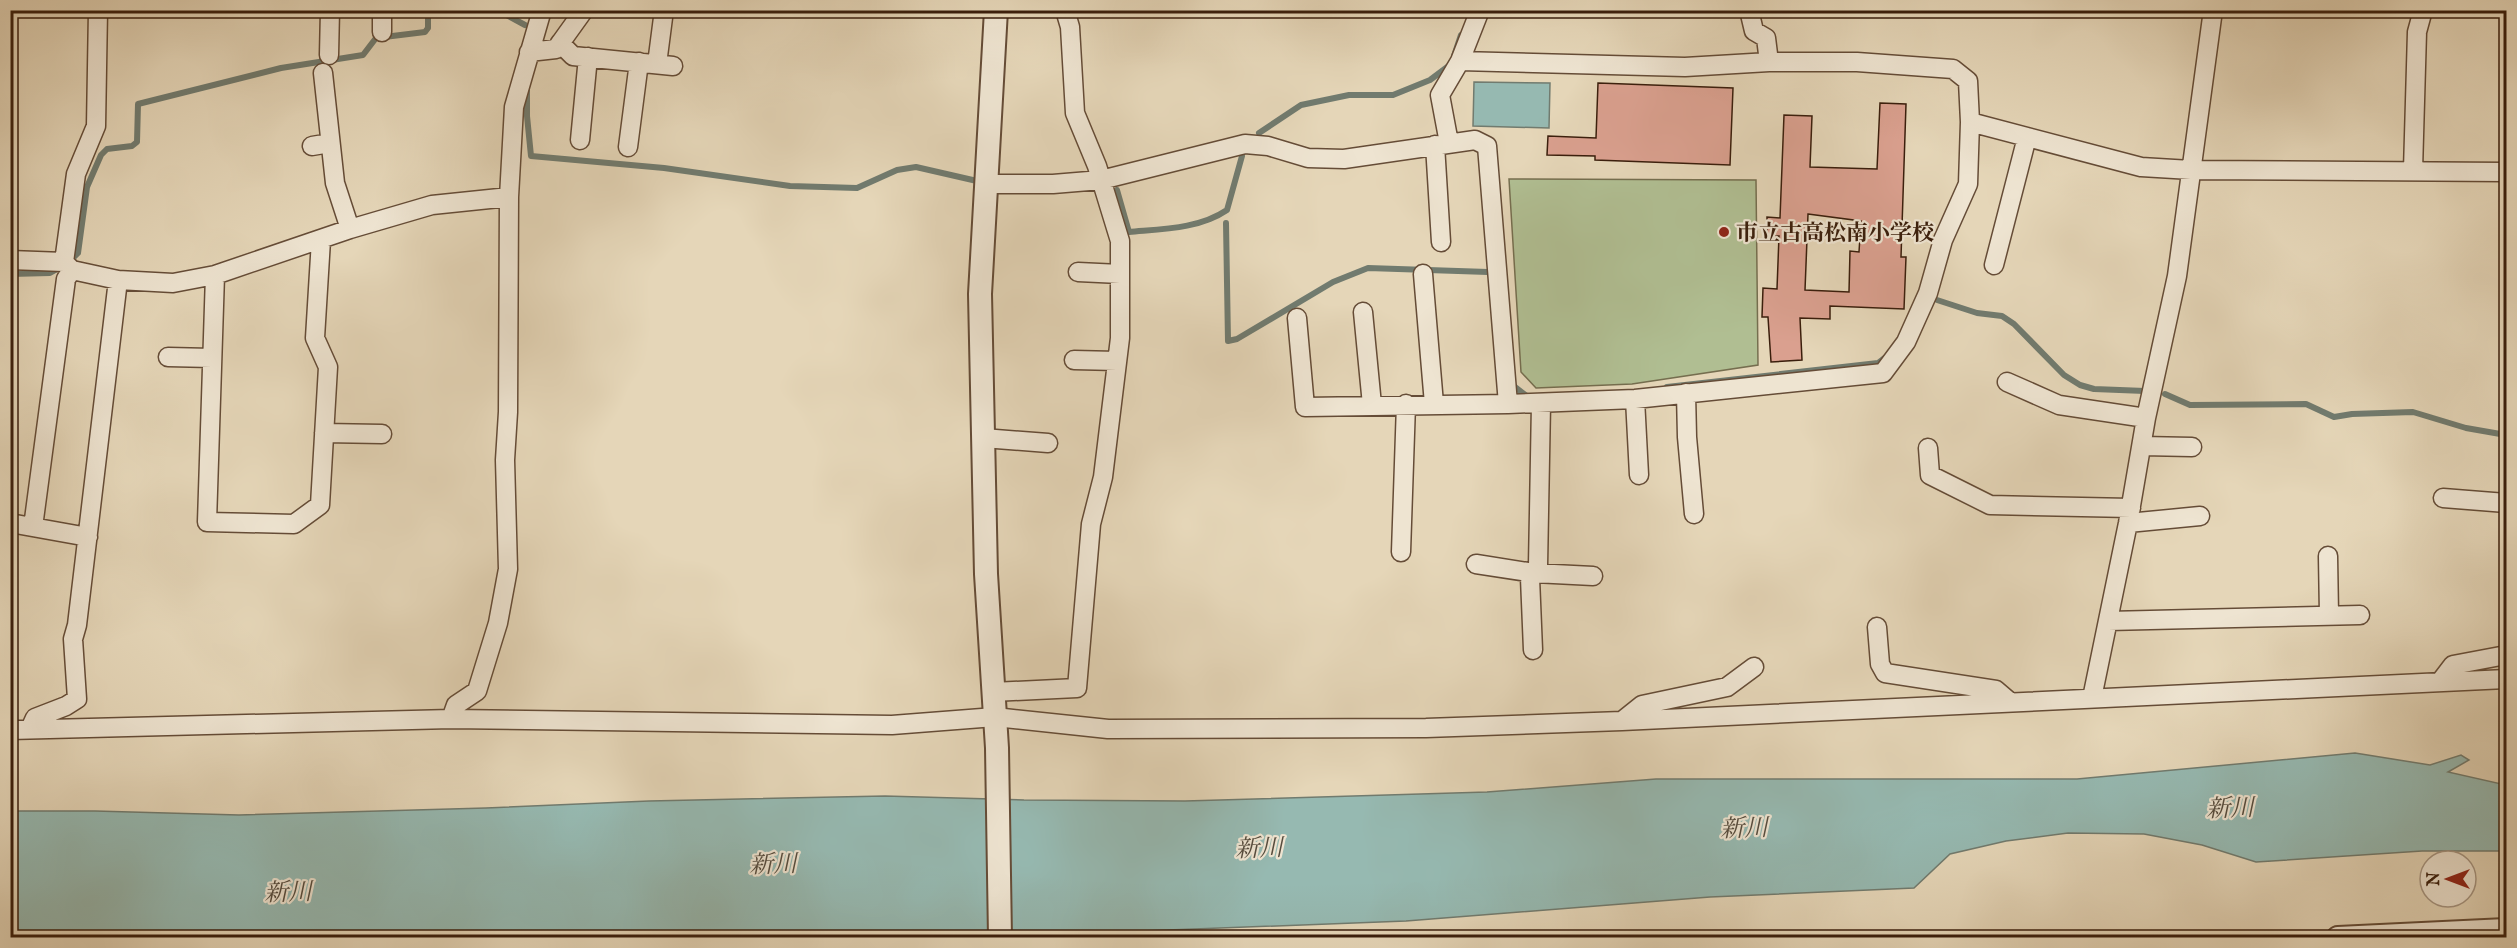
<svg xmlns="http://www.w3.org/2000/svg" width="2517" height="948" viewBox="0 0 2517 948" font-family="'IM FELL English','Noto Serif JP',serif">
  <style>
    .green { fill: #b0be92; stroke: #756e4f; stroke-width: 1.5 }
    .water { fill: #96b9b1; stroke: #717b6f; stroke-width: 1.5 }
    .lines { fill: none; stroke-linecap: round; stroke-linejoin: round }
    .stream { stroke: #717b6f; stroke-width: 6 }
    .building { fill: #daa08f; stroke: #3a1e0c; stroke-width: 1.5; fill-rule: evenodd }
    .minor-casing { stroke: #654c37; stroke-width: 21 }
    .tertiary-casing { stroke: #654c37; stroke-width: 26 }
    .minor { stroke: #eee4d1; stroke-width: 18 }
    .tertiary { stroke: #eee4d1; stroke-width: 22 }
    .poi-dot { fill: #8f2418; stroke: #eee4d1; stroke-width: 2 }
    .labels { text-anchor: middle; stroke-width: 4.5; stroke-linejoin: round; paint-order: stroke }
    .poi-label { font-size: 22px; font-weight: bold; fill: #3a1e0c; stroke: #eee4d1; text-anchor: start }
    .water-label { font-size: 24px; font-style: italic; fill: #564c3e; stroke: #eee4d1 }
  </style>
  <rect width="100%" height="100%" fill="#e5d6b8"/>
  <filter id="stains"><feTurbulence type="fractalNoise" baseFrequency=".00333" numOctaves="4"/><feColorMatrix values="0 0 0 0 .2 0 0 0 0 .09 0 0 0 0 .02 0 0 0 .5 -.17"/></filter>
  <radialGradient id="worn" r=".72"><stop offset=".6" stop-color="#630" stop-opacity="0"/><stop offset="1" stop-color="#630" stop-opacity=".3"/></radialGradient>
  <!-- green -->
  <path class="green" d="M1509,179L1756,180L1758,365L1632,384L1536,388L1521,372Z"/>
  <!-- water -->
  <path class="water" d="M1474,82L1550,83L1549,128L1473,126Z
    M2355,753L2430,765L2461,755L2469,760L2448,772L2506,785V851H2422L2256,862L2202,845L2144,834L2068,833L2006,841L1950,854L1914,888L1710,897L1406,921L1142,931L771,938H11L10,811H95L239,815L486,808L649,801L885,796L1024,800L1185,801L1487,792L1656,779H2077Z"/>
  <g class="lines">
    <!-- stream -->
    <path class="stream" d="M497,10L525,25
      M1454,56L1461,35
      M527,87V116L531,156L664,168L790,186L857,188L897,170L916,167L977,181
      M1259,133L1301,105L1349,95H1393L1430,80L1450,65
      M1117,190L1129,232C1162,229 1199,229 1227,210L1242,156
      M1226,223L1228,341L1237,339L1333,282L1368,268L1488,272
      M68,263L78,253L87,187L101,155L107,149L132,146L137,142L138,104L281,68L363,55L376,38L425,32L428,28V10
      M10,274L50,273L59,268
      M1937,300L1977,313L2002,316L2014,324L2064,375L2080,385L2094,389L2145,391
      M1511,384L1528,397
      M1667,387L1878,363L1887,356
      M2165,394L2190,405L2306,404L2334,417L2352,414L2413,412L2466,428L2506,435"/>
  </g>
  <!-- building -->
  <path class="building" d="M1598,83L1733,88L1730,165L1595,160V156L1547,155L1548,136L1596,138Z
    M1880,103L1906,104L1901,257H1906L1904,309L1830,306V319L1800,318L1802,360L1771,362L1768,317H1762L1763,288L1777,289L1779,236H1767V217L1780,218L1784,115L1812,116L1810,167L1877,169ZM1808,214L1861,221L1859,252L1850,251L1849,292L1805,290Z"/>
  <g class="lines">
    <defs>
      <path id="minor" d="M1749,10L1754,31L1766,38L1769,62
        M382,32V10
        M560,43L573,56L673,66
        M529,52L556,49L584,10
        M329,55L330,10
        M1460,61L1480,10
        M657,64L664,10
        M323,73L335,183L350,229
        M580,140L588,57
        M1449,143L1440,95L1460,61L1685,67L1769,62H1857L1953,69L1968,81L1970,122
        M1435,145L1441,242
        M312,146L330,143
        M628,147L639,62
        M2413,170L2417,32L2423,10
        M987,184H1053L1101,180L1245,144L1268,146L1308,158L1344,159L1475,140L1487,146L1508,404L1635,399L1883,373L1906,342L1928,293L1943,240L1968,184L1970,122L2141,167L2191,170L2506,172
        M10,260L64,262L72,270L118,280L173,283L215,275L350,229L432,205L509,197
        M64,262L76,174L96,126L98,10
        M1994,265L2027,137
        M1078,272L1120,274
        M1423,274L1434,404
        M215,275L207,522L294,524L320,505L328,367L315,338L321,240
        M1363,312L1372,405
        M1297,318L1305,407L1508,404
        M168,357L212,358
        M1074,360L1117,361
        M2007,382L2059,405L2146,418
        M1686,393L1687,437L1694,514
        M1635,399L1639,475
        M324,433L382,434
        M983,438L1048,443
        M2142,446L2192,447
        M1928,448L1930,475L1990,505L2131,508
        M2443,498L2506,503
        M10,523L88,537
        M2128,523L2200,516
        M33,527L66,279L72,270
        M1401,552L1406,404
        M2328,556L2329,615
        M1476,564L1534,573L1593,576
        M2108,621L2360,615
        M1877,627L1880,664L1885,673L1996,690L2010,702
        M1533,650L1530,578L1538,566L1541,404
        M2440,682L2453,665L2506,655
        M993,692L1077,688L1091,524L1103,477L1120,338V241L1097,166L1075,113L1070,27L1065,10
        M2092,698L2128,523L2146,418L2177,276L2213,10
        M451,719L456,705L477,691L498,623L508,569L505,460L508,412L509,197L514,107L542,10
        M1622,721L1642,705L1727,687L1754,667
        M30,729L35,718L66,706L77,699L73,639L77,625L118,280
        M10,730L451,719L892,725L995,717L1108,729L1426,728L1622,721L2506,679"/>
      <path id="tertiary" d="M996,10L980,294L986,574L997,748L1000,938
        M2338,938L2506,930"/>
    </defs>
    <!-- minor casing -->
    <use href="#minor" class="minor-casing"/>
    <!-- tertiary casing -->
    <use href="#tertiary" class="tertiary-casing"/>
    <!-- minor -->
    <use href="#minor" class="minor"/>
    <!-- tertiary -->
    <use href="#tertiary" class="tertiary"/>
  </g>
  <!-- markers -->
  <circle class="poi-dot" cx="1724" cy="232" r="6"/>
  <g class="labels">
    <!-- poi labels -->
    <g class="poi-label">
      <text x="1736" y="240">市立古高松南小学校</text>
    </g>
    <!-- water labels -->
    <g class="water-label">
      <text transform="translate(2230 808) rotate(-2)" y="8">新川</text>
      <text transform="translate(1744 828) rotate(-2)" y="8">新川</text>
      <text transform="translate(1259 848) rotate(-2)" y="8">新川</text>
      <text transform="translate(773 864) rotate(-2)" y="8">新川</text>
      <text transform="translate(288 892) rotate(-2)" y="8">新川</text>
    </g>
  </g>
  <!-- margin -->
  <rect width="2517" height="948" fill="none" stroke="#e5d6b8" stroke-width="36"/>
  <rect x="12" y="12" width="2493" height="924" fill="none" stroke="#3a1e0c" stroke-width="3"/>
  <rect x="18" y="18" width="2481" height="912" fill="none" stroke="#3a1e0c" stroke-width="1.5"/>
  <!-- north arrow -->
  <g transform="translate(2448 879) rotate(270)"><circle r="28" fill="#eee4d1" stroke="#a69582" stroke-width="1.5"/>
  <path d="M0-4.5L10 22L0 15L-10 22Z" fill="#8f2418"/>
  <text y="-9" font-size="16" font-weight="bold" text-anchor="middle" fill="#3a1e0c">N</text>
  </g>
  <rect width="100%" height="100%" filter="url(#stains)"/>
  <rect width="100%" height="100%" fill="url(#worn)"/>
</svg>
